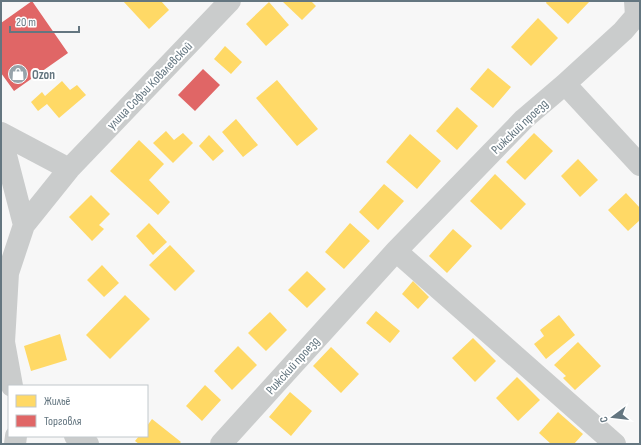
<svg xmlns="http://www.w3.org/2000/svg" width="641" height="445" viewBox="0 0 641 445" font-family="'Sofia Sans Condensed',sans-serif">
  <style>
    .homes { fill: #ffd966 }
    .shops { fill: #e06666 }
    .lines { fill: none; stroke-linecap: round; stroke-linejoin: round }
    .minor { stroke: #cacccc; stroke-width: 22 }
    .labels { text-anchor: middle; stroke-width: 4; stroke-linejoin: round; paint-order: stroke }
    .poi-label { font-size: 13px; font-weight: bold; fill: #647680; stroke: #fff; text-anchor: start }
    .street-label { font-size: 13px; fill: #647680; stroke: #fff }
  </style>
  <rect width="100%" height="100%" fill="#f7f7f7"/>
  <!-- homes -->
  <path class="homes" d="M123,1H161L169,10L149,29Z
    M282,1H311L316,6L302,20Z
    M547,1H590L568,24L546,3Z
    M269,2L289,25L266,46L246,24Z
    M538,18L558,38L531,66L511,47Z
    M225,46L242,62L231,74L214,59Z
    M488,68L511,87L493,108L470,89Z
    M277,80L318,129L297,146L256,98Z
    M62,81L70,90L77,85L86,95L59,118L47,104L38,111L31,102L42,92L45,96Z
    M457,107L478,126L457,150L436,131Z
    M236,119L258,145L243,157L222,132Z
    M166,131L174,140L183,133L193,143L173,163L153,143Z
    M534,133L553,151L525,180L506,162Z
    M410,134L441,161L417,189L386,162Z
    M209,135L224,151L213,161L199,146Z
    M139,140L164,164L149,180L170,202L158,215L110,171Z
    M578,159L598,180L580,197L561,176Z
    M495,174L526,204L501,230L470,201Z
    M384,184L404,201L378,230L359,212Z
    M626,193L640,208V220L628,231L608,210Z
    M91,195L110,214L99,225L104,229L92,241L69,217Z
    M149,223L167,242L153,255L136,236Z
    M350,223L370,241L344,269L325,252Z
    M453,229L472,246L447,273L429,256Z
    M170,245L195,271L175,291L149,265Z
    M102,265L119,283L104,297L87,280Z
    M307,271L326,289L307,308L288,290Z
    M413,281L429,297L418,309L402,294Z
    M125,295L150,319L110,359L86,335Z
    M376,311L400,331L390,343L366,323Z
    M270,312L287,330L266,351L248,333Z
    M559,315L575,335L546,359L534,344L544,336L540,330Z
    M60,334L67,360L31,371L24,346Z
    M473,338L496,361L475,382L452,358Z
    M578,342L601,366L575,390L563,378L566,376L554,365Z
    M238,346L257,365L232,390L214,371Z
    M331,347L359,374L341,393L313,366Z
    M517,377L540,400L518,421L496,398Z
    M205,385L221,400L202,421L186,406Z
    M290,392L312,411L291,436L269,417Z
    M558,412L583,434L574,444H551L539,433Z
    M152,419L181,442L179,444H139L135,441L139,436H147V426Z"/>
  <!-- shops -->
  <path class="shops" d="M32,1L68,53L14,91L1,73V23Z
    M203,69L220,85L195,111L178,95Z"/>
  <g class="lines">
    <!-- minor -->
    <path class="minor" d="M565,84L640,165
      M1,133L69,169
      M1,136L24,225L8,273L4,342L12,386
      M24,225L69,169L230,1
      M396,251L615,444
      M75,436L88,444
      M15,444L16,436
      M221,444L396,251L524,119L565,84L623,31L636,16L635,1"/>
  </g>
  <!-- icons -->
  <defs>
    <symbol id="shop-disc" viewBox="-11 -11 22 22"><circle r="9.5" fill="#97a3aa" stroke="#fff"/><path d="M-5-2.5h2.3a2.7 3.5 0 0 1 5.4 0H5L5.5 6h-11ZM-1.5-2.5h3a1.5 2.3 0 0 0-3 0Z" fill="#fff"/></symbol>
  </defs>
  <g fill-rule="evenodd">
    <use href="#shop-disc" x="7" y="63" width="22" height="22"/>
  </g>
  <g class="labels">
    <!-- poi labels -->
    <g class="poi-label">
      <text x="32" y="79">Ozon</text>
    </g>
    <!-- street labels -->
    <g class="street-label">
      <text transform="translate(149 85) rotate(-46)" y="5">улица Софьи Ковалевской</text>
      <text transform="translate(519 126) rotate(-44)" y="5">Рижский проезд</text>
      <text transform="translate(292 365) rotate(-48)" y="5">Рижский проезд</text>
    </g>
  </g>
  <!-- border -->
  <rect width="641" height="445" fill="none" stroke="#647680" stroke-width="4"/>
  <!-- legend -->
  <rect x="8" y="385" width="140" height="52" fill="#ffffff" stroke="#c1c8cc"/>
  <rect x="16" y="395" width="20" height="12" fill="#ffd966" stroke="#c1c8cc"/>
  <text x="44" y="405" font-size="12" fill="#647680">Жильё</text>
  <rect x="16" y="415" width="20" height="12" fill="#e06666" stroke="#c1c8cc"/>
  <text x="44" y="425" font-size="12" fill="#647680">Торговля</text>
  <!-- north arrow -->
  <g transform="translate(613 417) rotate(255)" stroke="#ffffff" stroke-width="3" paint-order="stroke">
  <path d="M0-3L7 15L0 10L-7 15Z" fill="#647680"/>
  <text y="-6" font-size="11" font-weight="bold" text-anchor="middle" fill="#647680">С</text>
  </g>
  <!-- scale -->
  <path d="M10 26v6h69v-6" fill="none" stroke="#647680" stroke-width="2"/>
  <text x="16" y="26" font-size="12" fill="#647680" stroke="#ffffff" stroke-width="3" paint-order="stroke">20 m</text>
</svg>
